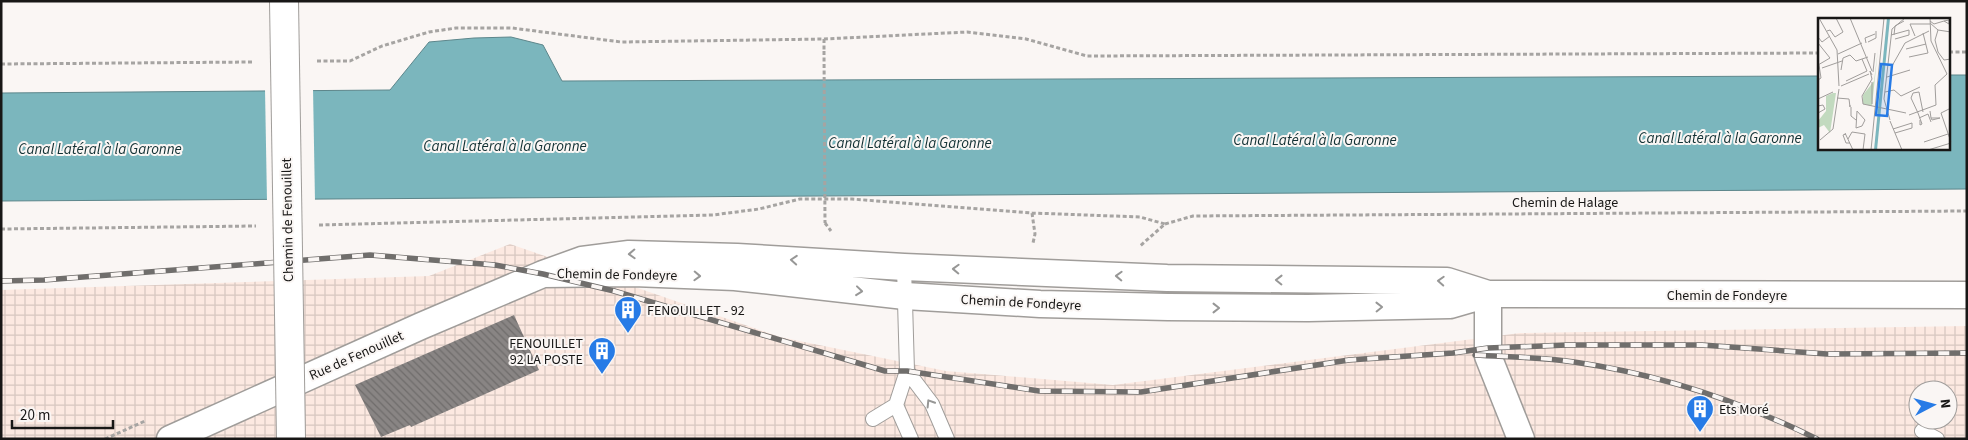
<svg xmlns="http://www.w3.org/2000/svg" width="1968" height="440" viewBox="0 0 1968 440" font-family="'Source Sans 3',sans-serif">
  <style>
    .industrial { fill: url(#industrial-grid); fill-rule: evenodd }
    .water { fill: #7bb6bd; stroke: #5d868b }
    .pier { fill: #faf6f4 }
    .building { fill: url(#building-back-hatch) }
    .lines { fill: none; stroke-linecap: round; stroke-linejoin: round }
    .lane-casing { stroke: #a09d9a; stroke-width: 16 }
    .street-casing { stroke: #a09d9a; stroke-width: 29 }
    .path { stroke: #a6a4a2; stroke-width: 3; stroke-dasharray: 4 2.5; stroke-linecap: butt }
    .lane { stroke: #fff; stroke-width: 14 }
    .street { stroke: #fff; stroke-width: 26 }
    .rail-casing { stroke: #706e6c; stroke-width: 5.5 }
    .rail { stroke: #faf6f4; stroke-width: 4; stroke-dasharray: 11; stroke-linecap: butt }
    .secondary-bridge-casing { stroke: #a09d9a; stroke-width: 30; stroke-linecap: butt }
    .path-bridge { stroke: #a6a4a2; stroke-width: 3; stroke-dasharray: 4 2.5; stroke-linecap: butt }
    .secondary-bridge { stroke: #fff; stroke-width: 28 }
    .oneway { stroke: #979796 }
    .labels { text-anchor: middle; stroke-width: 4; stroke-linejoin: round; paint-order: stroke }
    .street-label { font-size: 14px; fill: #181716; stroke: #faf6f4 }
    .poi-label { font-size: 14px; fill: #181716; stroke: #faf6f4; text-anchor: start }
    .water-label { font-size: 15px; font-style: italic; fill: #113033; stroke: #faf6f4 }
    .inset-road { fill: none; stroke: #a09d9b; stroke-width: 1 }
    .view { fill: #277be6; fill-opacity: 0.15; stroke: #277be6; stroke-width: 2.5 }
    .inset-edge { fill: none; stroke: #181716; stroke-width: 2.5 }
  </style>
  <defs>
    <pattern id="industrial-grid" width="8" height="8" patternUnits="userSpaceOnUse" patternTransform="scale(1.25)"><rect width="8" height="8" fill="#fce9e1"/><path d="M0 4h8M4 0v8" fill="none" stroke="#d7c7c0"/></pattern>
    <pattern id="building-back-hatch" width="6" height="6" patternUnits="userSpaceOnUse" patternTransform="scale(1.25)"><rect width="6" height="6" fill="#898584"/><path d="M-1 5l2 2M0 0l6 6M5-1l2 2" fill="none" stroke="#6f6c6b"/></pattern>
  </defs>
  <rect width="100%" height="100%" fill="#faf6f4"/>
  <!-- industrial -->
  <path class="industrial" d="M510,244L780,337L946,371L1113,385L1520,333L1967,326V439H1V290L429,276ZM1918,390H1948V420H1918Z"/>
  <!-- water -->
  <path class="water" d="M511,37L543,45L562,81L1819,76V149H1949V75H1967V189L1,201V93L390,90L429,42L474,38Z"/>
  <!-- pier -->
  <path class="pier" d="M313,88L315,202H267L265,89Z"/>
  <!-- building -->
  <path class="building" d="M514,315L539,370L411,427L410,425L381,437L355,385Z"/>
  <g class="lines">
    <defs>
      <path id="lane" d="M907,371L932,404L947,439
        M896,405L911,439
        M873,419L896,405L907,371L904,267
        M1922,431L1937,439"/>
      <path id="street" d="M543,274L634,273L735,277L905,296L1040,304L1168,307L1308,308L1450,305L1488,294L1967,295
        M1488,294V356L1521,439
        M170,439L421,326L543,274L582,260L629,254L737,257L904,267L1167,278L1447,281L1488,294"/>
    </defs>
    <!-- lane casing -->
    <use href="#lane" class="lane-casing"/>
    <!-- street casing -->
    <use href="#street" class="street-casing"/>
    <!-- path -->
    <path class="path" d="M824,39V51
      M1949,52H1967
      M317,61H350L382,46L429,32L456,28H512L621,42L824,39L967,32L1026,39L1087,56L1819,53
      M1,64L253,62
      M1032,213L1035,234L1033,243
      M825,223L831,231
      M1165,224L1193,216L1967,211
      M319,225L713,215L759,209L800,199H852L1032,213L1140,217L1165,224L1140,246
      M1,229L256,226
      M105,439L145,421"/>
    <!-- lane -->
    <use href="#lane" class="lane"/>
    <!-- street -->
    <use href="#street" class="street"/>
    <defs>
      <path id="rail" d="M1,281L44,280L370,255L495,265L543,274L614,291L885,371H907L1039,391L1141,392L1349,360L1453,353L1488,348L1567,345H1702L1827,354L1967,353
        M1475,355C1508,357 1542,357 1574,362C1659,374 1740,401 1817,439"/>
    </defs>
    <!-- rail casing -->
    <use href="#rail" class="rail-casing"/>
    <!-- rail -->
    <use href="#rail" class="rail"/>
    <defs>
      <path id="secondary-bridge" d="M284,1L291,439"/>
    </defs>
    <!-- secondary-bridge casing -->
    <use href="#secondary-bridge" class="secondary-bridge-casing"/>
    <!-- path-bridge -->
    <path class="path-bridge" d="M824,51L825,223"/>
    <!-- secondary-bridge -->
    <use href="#secondary-bridge" class="secondary-bridge"/>
  </g>
  <!-- one-way arrows -->
  <defs><path id="oneway-chevron" d="M-2-3.5L2.5 0L-2 3.5" fill="none" stroke-width="1.6" stroke-linecap="round" stroke-linejoin="round" transform="scale(1.25)"/></defs>
  <g class="oneway">
    <use href="#oneway-chevron" transform="translate(632 254) rotate(178)"/>
    <use href="#oneway-chevron" transform="translate(794 260) rotate(-176)"/>
    <use href="#oneway-chevron" transform="translate(956 269) rotate(-178)"/>
    <use href="#oneway-chevron" transform="translate(697 276) rotate(2)"/>
    <use href="#oneway-chevron" transform="translate(1119 276) rotate(-178)"/>
    <use href="#oneway-chevron" transform="translate(1279 280) rotate(-179)"/>
    <use href="#oneway-chevron" transform="translate(1441 281) rotate(-177)"/>
    <use href="#oneway-chevron" transform="translate(859 291) rotate(6)"/>
    <use href="#oneway-chevron" transform="translate(1379 307) rotate(-1)"/>
    <use href="#oneway-chevron" transform="translate(1216 308)"/>
    <use href="#oneway-chevron" transform="translate(930 403) rotate(-122)"/>
  </g>
  <!-- icons -->
  <defs>
    <symbol id="building-pin" viewBox="-11 -11 22 30"><path d="M0 17L-7.5 6A9.5 9.5 0 1 1 7.5 6Z" fill="#277be6" stroke="#faf6f4"/><path d="M-4-6H4V6H1V3H-1V6H-4ZM-2.5-4.3h1.7v1.8h-1.7ZM.8-4.3h1.7v1.8H.8ZM-2.5-1h1.7V.8h-1.7ZM.8-1h1.7V.8H.8Z" fill="#fff"/></symbol>
  </defs>
  <g fill-rule="evenodd">
    <use href="#building-pin" x="612" y="294" width="32" height="43"/>
    <use href="#building-pin" x="586" y="335" width="32" height="43"/>
    <use href="#building-pin" x="1684" y="393" width="32" height="43"/>
  </g>
  <g class="labels">
    <!-- street labels -->
    <g class="street-label">
      <text x="1565" y="207">Chemin de Halage</text>
      <text transform="translate(287 220) rotate(-91)" y="5">Chemin de Fenouillet</text>
      <text transform="translate(617 274) rotate(1)" y="5">Chemin de Fondeyre</text>
      <text x="1727" y="300">Chemin de Fondeyre</text>
      <text transform="translate(1021 302) rotate(3)" y="5">Chemin de Fondeyre</text>
      <text transform="translate(356 355) rotate(-24)" y="5">Rue de Fenouillet</text>
    </g>
    <!-- poi labels -->
    <g class="poi-label">
      <text x="647" y="315">FENOUILLET - 92</text>
      <text x="583" y="348" text-anchor="end">FENOUILLET<tspan x="583" dy="16">92 LA POSTE</tspan></text>
      <text x="1719" y="414">Ets Moré</text>
    </g>
    <!-- water labels -->
    <g class="water-label">
      <text x="1720" y="143">Canal Latéral à la Garonne</text>
      <text x="1315" y="145">Canal Latéral à la Garonne</text>
      <text x="910" y="148">Canal Latéral à la Garonne</text>
      <text x="505" y="151">Canal Latéral à la Garonne</text>
      <text x="100" y="154">Canal Latéral à la Garonne</text>
    </g>
  </g>
  <!-- overview -->
  <g transform="translate(1818 18)">
    <rect width="132" height="132" fill="#faf6f4"/>
    <path d="M60,31L54,88L45,86V77L56,63ZM15,75H18L12,115L6,107L0,110V103L8,93V78Z" fill="#c2dabf"/>
    <path d="M69,0H72L59,132H56Z" fill="#7bb6bd"/>
    <path class="inset-road" d="M1,0L19,32L21,68M32,0L54,53M112,3L116,6L126,3L131,2V6L126,3M112,5L120,12L133,14M120,12L117,22L120,34L126,42L133,41M9,13L12,12L17,19L25,14L18,0M73,17L91,12V17L77,21M76,17L77,8L86,3M97,18L92,6H112M0,19L4,24L12,18M50,24L58,20V13M0,25L12,40L0,47M48,25L47,20L57,16M88,31L108,26M20,36L44,25M91,39L110,35L105,15M74,48L87,25L111,13M4,50L24,43M23,52L25,40L32,37L38,43L50,39M55,54L57,35M54,57L52,53L54,61L44,78L45,86L88,95M69,59L92,52M0,62L3,60L1,47M28,63L49,53L44,41M54,64V86M23,68L51,56M67,74L76,72L83,78L102,69M19,80L31,81L32,89V87M0,81L15,74M0,88L5,87L7,91L0,95M33,89V98L38,102M133,90L123,95L133,124M39,93L47,102L44,108L38,110ZM112,93L113,100H122L114,102L113,100M100,95L93,80L95,75L101,74L105,94M100,95L104,106L102,107V102M91,97L118,87L117,67L129,56L113,23L112,0M101,100L110,96L113,104M72,102L66,81L74,11L87,0M72,103L84,132M75,111L94,105V110L77,115M27,115L35,132M28,116L25,117L28,125H32M30,121L34,114L47,116L45,132M2,122L15,111L21,71M106,124L130,116M53,132L66,0M110,132L133,125"/>
    <path class="view" d="M63,46L74,47L69,98L58,97Z"/>
    <rect width="132" height="132" class="inset-edge"/>
  </g>
  <!-- border -->
  <rect width="1968" height="440" fill="none" stroke="#181716" stroke-width="5"/>
  <!-- north arrow -->
  <g transform="translate(1933 405) rotate(84)"><circle r="24" fill="#faf6f4" stroke="#a09d9b"/>
  <path d="M0-4L9 19L0 12L-9 19Z" fill="#277be6"/>
  <text y="-8" font-size="14" font-weight="bold" text-anchor="middle" fill="#181716">N</text>
  </g>
  <!-- scale -->
  <path d="M12 420v8h101v-8" fill="none" stroke="#181716" stroke-width="2.5"/>
  <text x="20" y="420" font-size="15" fill="#181716" stroke="#faf6f4" stroke-width="4" paint-order="stroke">20 m</text>
</svg>
